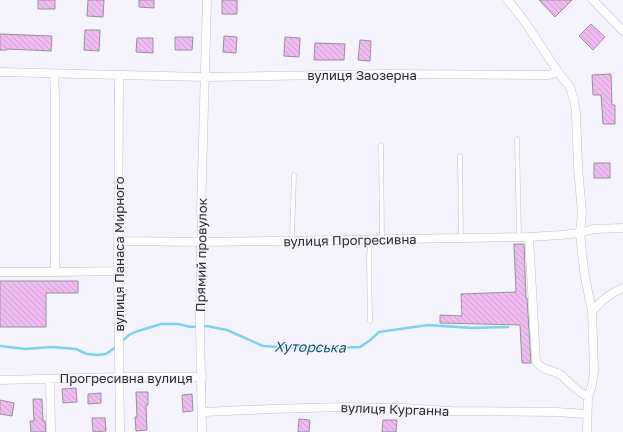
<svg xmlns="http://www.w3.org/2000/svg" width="623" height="432" viewBox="0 0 623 432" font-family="'Golos Text',sans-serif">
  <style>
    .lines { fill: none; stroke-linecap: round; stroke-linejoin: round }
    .stream { stroke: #7cd1f2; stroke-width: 2.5 }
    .building { fill: url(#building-back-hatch); stroke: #969197 }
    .service-casing { stroke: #c0c0c8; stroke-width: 5 }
    .minor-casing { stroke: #c0c0c8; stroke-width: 9 }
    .service { stroke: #fff; stroke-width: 4 }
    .minor { stroke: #fff; stroke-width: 8 }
    .labels { text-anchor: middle; stroke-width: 3; stroke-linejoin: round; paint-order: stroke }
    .street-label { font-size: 13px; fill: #2b2b2d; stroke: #f5f4fc }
    .water-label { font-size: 14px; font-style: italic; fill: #0d556c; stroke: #f5f4fc }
  </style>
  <defs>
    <pattern id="building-back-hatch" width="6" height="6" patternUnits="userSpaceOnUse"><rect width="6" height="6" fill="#f0bbf3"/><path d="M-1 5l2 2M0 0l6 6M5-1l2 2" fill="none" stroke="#cea1d1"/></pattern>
  </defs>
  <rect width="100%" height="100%" fill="#f5f4fc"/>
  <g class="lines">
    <!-- stream -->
    <path class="stream" d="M120,343L129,335L135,332L161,324H178L191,327L207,326L227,330L263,346L295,348H337L360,347L369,341L379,332L428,325L472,328L508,327
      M0,346L25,349L52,347L76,349L87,354L98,355L106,354L117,346"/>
  </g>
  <!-- building -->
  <path class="building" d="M38,0H55V9H38Z
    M88,0H104L103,17L87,16Z
    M139,0H154V8L139,7Z
    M222,0H237V14H222Z
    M539,0H572L555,17Z
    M591,24L605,37L593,50L579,36Z
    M85,30H100L99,51L84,50Z
    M0,34L52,36L51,51L7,49V50H0Z
    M224,36L237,37L236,53L223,52Z
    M175,37H193L192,50H175Z
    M285,37L300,38L299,57L284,56Z
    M137,38H153V53L136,52Z
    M360,40L371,41L370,61L358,60Z
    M315,43L345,44L344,60H314Z
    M611,74L612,105H615V124H603L601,95H593L592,75Z
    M594,163H610V178H594Z
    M514,244H524L526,298H527L531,363H522L520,325L440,323V315L462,316L461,294L516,292Z
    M0,281H78V293H46V327H0Z
    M76,388L77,402L63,403L62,389Z
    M136,392H148V405H146L147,430L136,431L135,417H137Z
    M101,393V403L88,404V394Z
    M192,394L193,411L183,412L182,395Z
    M33,399H42L43,421H45L46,432H31L30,421H34Z
    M0,400L14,403L12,416L0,414Z
    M92,418H105L106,431L93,432Z
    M299,419L310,420L309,432H298Z
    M383,420H397L396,432H382Z"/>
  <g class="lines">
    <defs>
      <path id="service" d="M517,139L519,236
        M381,145L382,239
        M460,156L461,238
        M292,240L294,175
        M370,240L369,259L370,321"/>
      <path id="minor" d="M508,0L525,22L558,72L570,87L574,100L576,113L578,167L582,213L580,233L582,253L585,277L592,311L593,340L594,372L592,385L588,397
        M593,0L623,31
        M0,72L204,77L384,74L542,75H549L558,72
        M54,74L55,94V272L118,271
        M119,75L118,271L120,432
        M529,237L536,361C542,371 552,369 561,375C566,379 570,384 575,388C579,392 584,394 588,397L587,432
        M118,241L201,242L529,237L560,235L580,233L594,229L623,228
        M0,272H55
        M592,311C601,301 610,293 623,288
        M50,379L51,432
        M0,380L120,377H202
        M203,412L270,409L343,407L403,408L451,411L556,412L587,414
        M202,432L200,324L201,242L202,227L201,211L207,0"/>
    </defs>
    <!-- service casing -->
    <use href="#service" class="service-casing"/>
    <!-- minor casing -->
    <use href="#minor" class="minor-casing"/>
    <!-- service -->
    <use href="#service" class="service"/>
    <!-- minor -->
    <use href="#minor" class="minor"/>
  </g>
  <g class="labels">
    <!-- street labels -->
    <g class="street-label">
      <text x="362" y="80">вулиця Заозерна</text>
      <text transform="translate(350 240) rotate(-1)" y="5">вулиця Прогресивна</text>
      <text transform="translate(119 254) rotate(-90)" y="5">вулиця Панаса Мирного</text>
      <text transform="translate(201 255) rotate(-89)" y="5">Прямий провулок</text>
      <text x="126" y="383">Прогресивна вулиця</text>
      <text transform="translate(395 409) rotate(2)" y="5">вулиця Курганна</text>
    </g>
    <!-- water labels -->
    <g class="water-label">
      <text transform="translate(310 347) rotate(1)" y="5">Хуторська</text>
    </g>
  </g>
</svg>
